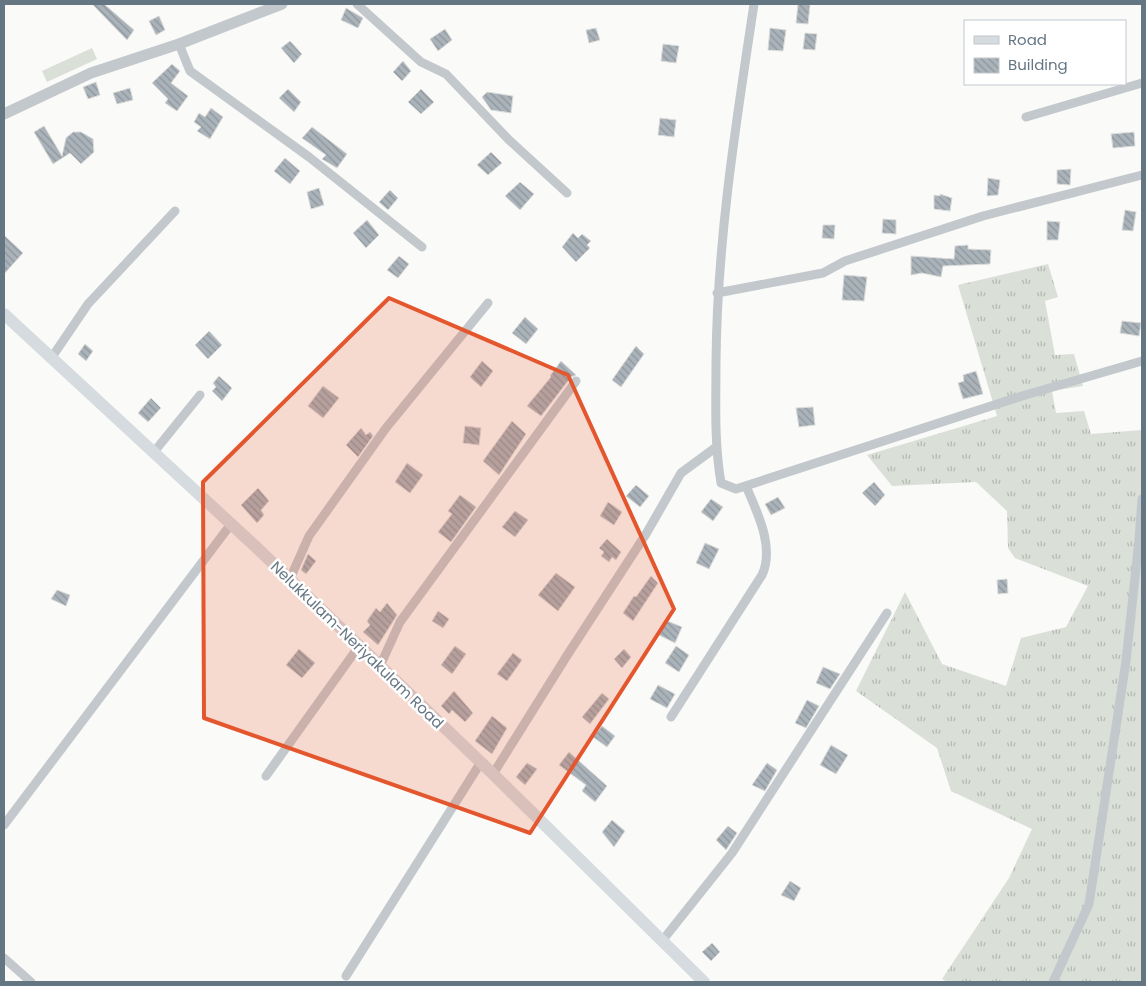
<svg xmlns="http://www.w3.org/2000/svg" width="1146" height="986" viewBox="0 0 1146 986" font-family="Poppins,sans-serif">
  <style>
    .grass { fill: url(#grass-tufts) }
    .pitch { fill: #dadfd7 }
    .building { fill: url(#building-back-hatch); stroke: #dcdcda }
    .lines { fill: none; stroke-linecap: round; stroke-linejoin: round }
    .minor { stroke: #c3c8cc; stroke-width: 9 }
    .tertiary { stroke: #c3c8cc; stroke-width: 11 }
    .secondary { stroke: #d6dbdf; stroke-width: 12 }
    .marked { fill: #e4572e; fill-opacity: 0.2; stroke: #e4572e; stroke-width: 4; stroke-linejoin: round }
    .labels { text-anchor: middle; stroke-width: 5; stroke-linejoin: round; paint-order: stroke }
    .street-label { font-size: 15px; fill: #657683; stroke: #fff }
  </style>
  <defs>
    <pattern id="grass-tufts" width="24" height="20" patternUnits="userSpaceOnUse" patternTransform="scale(1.25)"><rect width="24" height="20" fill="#dadfd7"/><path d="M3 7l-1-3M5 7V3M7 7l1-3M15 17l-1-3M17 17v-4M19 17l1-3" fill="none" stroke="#b4b9b4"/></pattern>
    <pattern id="building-back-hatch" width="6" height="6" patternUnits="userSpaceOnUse" patternTransform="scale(1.25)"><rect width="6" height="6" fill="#aab3b9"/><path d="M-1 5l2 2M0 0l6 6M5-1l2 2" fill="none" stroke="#8e969c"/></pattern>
  </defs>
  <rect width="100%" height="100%" fill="#fafaf8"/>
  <!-- grass -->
  <path class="grass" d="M1048,264L1058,297L1045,301L1055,355L1074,354L1083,386L1052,391L1056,413L1084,411L1091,434L1142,430V982H947L942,979L1009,878L1032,829L951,791L937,748L856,691L905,592L942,664L1006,686L1021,638L1066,627L1088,586L1015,558L1008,548L1007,511L976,482L892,486L867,455L997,416L958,285Z"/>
  <!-- pitch -->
  <path class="pitch" d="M92,48L97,59L47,82L42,71Z"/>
  <!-- building -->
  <path class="building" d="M92,4H104L134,30L127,40Z
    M798,4L810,5L808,24L796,23Z
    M346,8L363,18L358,28L341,20Z
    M159,16L165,30L156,35L149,21Z
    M596,28L600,40L589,43L586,30Z
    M770,28L786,30L783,51L768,50Z
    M445,29L452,40L438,51L430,39Z
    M805,33L817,34L815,50L803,49Z
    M290,41L302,54L294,63L281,48Z
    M663,44L679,46L676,63L661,61Z
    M403,61L411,71L402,81L393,72Z
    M172,64L180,71L171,83L188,96L177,111L165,103L168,99L152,83Z
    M96,82L100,95L88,99L83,87Z
    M130,88L133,100L117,104L113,93Z
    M288,89L301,102L294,112L279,98Z
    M421,89L434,102L421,114L408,102Z
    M487,92L513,96L511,113L491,110L482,97Z
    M211,108L223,117L210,139L197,131L201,127L194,122L199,113L205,117Z
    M660,118L676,120L674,137L658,135Z
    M44,126L62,156L66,138L73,132H81L93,139L94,152L81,164L70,153L53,164L34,132Z
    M312,127L347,154L337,168L322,159L326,155L302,138Z
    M1134,132L1135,146L1113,148L1111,134Z
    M491,152L502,163L488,175L477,165Z
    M285,158L300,171L290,184L274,171Z
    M1071,169L1070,185L1057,184V170Z
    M988,178L1000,180L998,195L987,196Z
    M520,182L534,194L520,210L505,196Z
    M319,188L324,205L311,209L307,192Z
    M390,190L398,198L388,210L379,202Z
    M940,194L952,198L950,211L934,209V195L940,196Z
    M1125,210L1136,212L1133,231L1122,230Z
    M883,219L896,220V234L882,233Z
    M367,220L379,235L366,248L353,233Z
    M1047,221L1060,222L1058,240H1047Z
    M823,225H835L834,239L822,238Z
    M573,233L578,238L582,234L591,241L587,245L590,248L576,262L562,247Z
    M4,235L23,253L4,274Z
    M968,245V249L991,250L990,264L943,266L941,277L922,273L911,275V256L954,259L955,246Z
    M399,256L409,264L398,278L387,270Z
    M844,275L867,277L864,301L842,300Z
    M525,317L538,329L526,344L512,333Z
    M1122,321L1141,323L1139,336L1120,333Z
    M209,331L222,345L208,359L195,345Z
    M85,344L93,351L86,361L78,354Z
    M636,346L644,354L621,387L612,380Z
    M482,361L493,371L481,387L470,377Z
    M561,361L576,375L571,377L541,416L527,406L551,377L550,376Z
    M976,371L983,394L963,399L958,383L964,381L963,375Z
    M219,376L232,388L222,401L212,391L216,387L213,383Z
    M323,386L339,398L323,418L308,406Z
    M151,398L161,408L148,422L138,413Z
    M813,407L815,425L799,427L796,408Z
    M512,421L526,434L499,475L483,461Z
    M465,426L481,428L479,445L463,443Z
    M361,428L366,435L370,432L373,436L358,457L346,445Z
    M407,463L423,475L410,493L395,482Z
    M874,482L885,495L875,506L862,493Z
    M636,485L649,496L640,507L626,496Z
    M258,488L269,501L261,510L264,515L257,523L241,505Z
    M460,495L476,507L451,542L438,532L452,514L448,511Z
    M778,497L785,508L771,515L765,504Z
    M711,499L723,507L713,521L701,512Z
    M608,502L622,512L614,525L600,516Z
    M515,511L528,520L515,537L502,527Z
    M607,539L621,552L616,560L612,557L609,562L601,556L604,552L599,548Z
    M705,543L719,549L709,569L696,563Z
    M308,554L316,561L306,574L301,570Z
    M556,573L575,587L558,611L538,595Z
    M651,576L658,583L633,621L623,613L634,596L636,597Z
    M1007,579L1008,593L998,594L997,580Z
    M57,590L70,595L66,606L51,599Z
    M387,603L397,615L378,645L363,632L370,625L367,621L376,608L380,612Z
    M438,611L449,619L443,628L432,621Z
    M665,620L682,627L675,643L659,635Z
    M455,646L466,654L452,674L441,665Z
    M676,646L689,655L679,672L665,663Z
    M299,649L315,663L302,678L286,665Z
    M624,649L631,657L622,668L614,659Z
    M513,653L522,660L507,681L497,674Z
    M823,667L840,674L830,689L816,683Z
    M658,685L675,694L667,708L650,699Z
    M454,691L473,713L465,722L452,710L449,714L441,706Z
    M602,693L609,699L590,724L582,717Z
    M807,700L819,706L806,728L795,723Z
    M492,716L507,728L492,754L475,741Z
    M602,726L615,736L607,747L593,737Z
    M831,745L848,755L836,774L820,765Z
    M569,752L607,786L595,802L582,791L586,785L559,765Z
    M527,763L537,769L525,785L516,777Z
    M767,763L777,770L765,791L752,785Z
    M612,820L625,831L614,847L602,832Z
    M728,826L737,833L726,850L716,840Z
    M790,881L801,888L794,901L781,895Z
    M712,943L720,952L711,961L702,952Z"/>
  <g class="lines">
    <!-- minor -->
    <path class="minor" d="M357,4L421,62L446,74L508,139L567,193
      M754,4C736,123 717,241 716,362C716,404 714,441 721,483L736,489L1022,396L1142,361
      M179,44L190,71L309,157L422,247
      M1026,117L1142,83
      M717,293L823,273L845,261L983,216L1142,175
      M52,357L88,304L175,211
      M154,452L200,395
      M1142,499L1139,540L1142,541
      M289,581L309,536L386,428L488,303
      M380,666L400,622L576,381
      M671,717L762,575C775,547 757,512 746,486
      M493,774L568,654L646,534L681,473L715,448
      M266,776L359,646
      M4,825L231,524
      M662,941L732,853L887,613
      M4,958L31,982
      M346,976L481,762
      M1053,982L1089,904L1126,661L1139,540"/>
    <!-- tertiary -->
    <path class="tertiary" d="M4,114L91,73L179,44L282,4"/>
    <!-- secondary -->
    <path class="secondary" d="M4,314L256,547L493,774L704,982"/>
  </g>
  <!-- marked area -->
  <path class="marked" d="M389,298L568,375L674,609L530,833L204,718L203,482Z"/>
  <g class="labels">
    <!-- street labels -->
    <g class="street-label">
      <text transform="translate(357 645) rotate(44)" y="5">Nelukkulam-Neriyakulam Road</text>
    </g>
  </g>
  <!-- border -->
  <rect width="1146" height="986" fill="none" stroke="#657683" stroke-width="10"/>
  <!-- legend -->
  <rect x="964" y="20" width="162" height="65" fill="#ffffff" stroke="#c1c8cd"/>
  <rect x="974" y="36" width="25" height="8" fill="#d6dbdf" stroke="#c1c8cd"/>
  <text x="1008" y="45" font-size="15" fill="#657683">Road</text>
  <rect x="974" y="58" width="25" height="15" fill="url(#building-back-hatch)" stroke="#c1c8cd"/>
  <text x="1008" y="70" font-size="15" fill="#657683">Building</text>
</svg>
